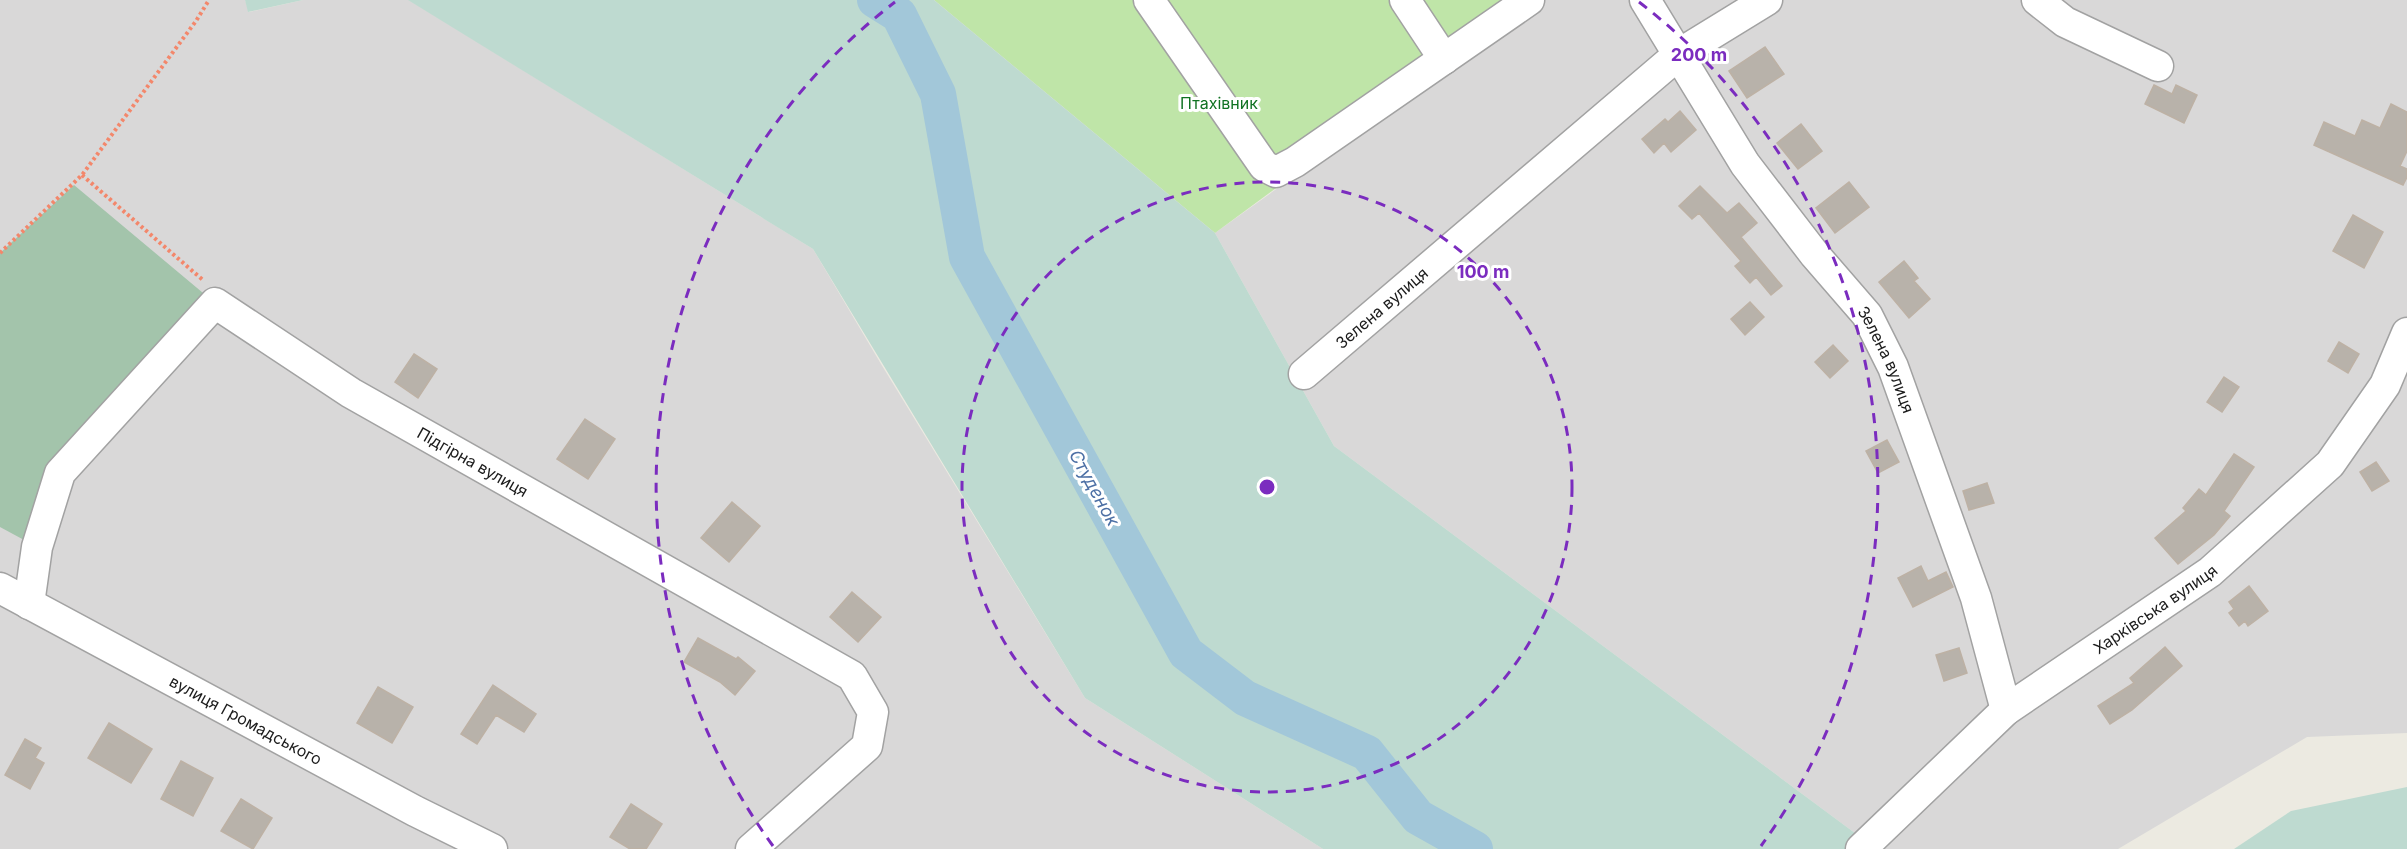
<svg xmlns="http://www.w3.org/2000/svg" width="2407" height="849" viewBox="0 0 2407 849" font-family="Inter,sans-serif">
  <style>
    .residential { fill: #d9d8d8 }
    .grass { fill: #bfe5a8 }
    .wetland { fill: #bedad0 }
    .cemetery { fill: #a3c4ab }
    .lines { fill: none; stroke-linecap: round; stroke-linejoin: round }
    .river { stroke: #a2c7d9; stroke-width: 36 }
    .building { fill: #b8b2aa; stroke: #bdb1a4; stroke-width: 1.5 }
    .minor-casing { stroke: #a2a2a2; stroke-width: 33 }
    .path { stroke: #f3876b; stroke-width: 4; stroke-dasharray: 3 3; stroke-linecap: butt }
    .minor { stroke: #fff; stroke-width: 30 }
    .ring { fill: none; stroke: #7b2cbf; stroke-width: 3; stroke-dasharray: 10 8 }
    .labels { text-anchor: middle; stroke-width: 6; stroke-linejoin: round; paint-order: stroke }
    .park-label { font-size: 16px; fill: #107222; stroke: #fff }
    .street-label { font-size: 16px; fill: #1b1b1b; stroke: #fff }
    .water-label { font-size: 18px; font-style: italic; fill: #4d70a5; stroke: #fff }
    .centre { fill: #7b2cbf; stroke: #fff; stroke-width: 3 }
    .ring-label { font-size: 18px; text-anchor: middle; font-weight: bold; fill: #7b2cbf; stroke: #fff; stroke-width: 6; stroke-linejoin: round; paint-order: stroke }
  </style>
  <rect width="100%" height="100%" fill="#eceae1"/>
  <!-- residential -->
  <path class="residential" d="M0,0H245L249,12L303,0H409L813,249L881,364L1085,698L1323,849H0Z
    M1540,0H2407V733L2307,737L2118,849H1881L1867,842L1334,446L1215,233Z"/>
  <!-- grass -->
  <path class="grass" d="M934,0H1532L1215,233Z"/>
  <!-- wetland -->
  <path class="wetland" d="M245,0H303L248,12Z
    M408,0H934L1215,233L1334,446L1867,842L1861,849H1323L1085,698L813,249Z
    M2407,787V849H2234L2291,811Z"/>
  <!-- cemetery -->
  <path class="cemetery" d="M74,185L215,303L60,473L37,547L0,527V253Z"/>
  <g class="lines">
    <!-- river -->
    <path class="river" d="M875,0L899,15L938,94L967,257L1186,653L1245,698L1367,753L1418,817L1475,849"/>
  </g>
  <!-- building -->
  <path class="building" d="M1765,47L1784,74L1747,98L1729,71Z
    M2154,85L2172,94L2176,85L2197,95L2184,123L2145,104Z
    M2391,104L2407,112V151L2400,166L2407,169V177L2403,185L2314,145L2324,122L2355,136L2362,120L2380,128Z
    M1680,111L1696,130L1671,152L1664,143L1654,153L1642,139L1665,119L1668,122Z
    M1801,124L1822,151L1798,169L1777,143Z
    M1849,182L1869,207L1835,233L1816,208Z
    M1700,186L1727,213L1739,203L1757,223L1741,237L1782,286L1771,295L1756,277L1750,283L1735,266L1741,261L1699,213L1692,219L1679,206Z
    M2353,215L2383,232L2364,268L2333,251Z
    M1904,261L1918,278L1914,281L1930,299L1909,318L1879,282Z
    M1750,302L1764,317L1745,335L1731,319Z
    M2339,342L2359,354L2348,373L2328,361Z
    M1833,345L1848,361L1830,378L1815,362Z
    M414,354L437,369L418,398L395,382Z
    M2224,377L2239,387L2222,412L2207,402Z
    M585,419L615,439L588,479L557,459Z
    M1887,440L1899,462L1878,473L1866,451Z
    M2234,454L2254,467L2224,511L2230,516L2214,535L2178,564L2155,538L2186,511L2183,508L2199,489L2206,495Z
    M2376,462L2389,481L2372,491L2360,472Z
    M1987,483L1994,503L1969,510L1963,491Z
    M732,502L760,526L729,562L701,538Z
    M1921,566L1928,581L1946,572L1953,587L1913,607L1898,578Z
    M2249,586L2268,611L2248,626L2245,621L2239,626L2229,613L2234,609L2229,602Z
    M852,592L881,617L858,642L830,617Z
    M698,638L736,659L738,657L755,671L735,695L720,682L684,662Z
    M2165,647L2182,666L2132,710L2110,724L2098,706L2134,683L2130,678Z
    M1959,648L1967,673L1944,681L1936,655Z
    M493,685L536,714L524,732L496,715L477,744L461,734Z
    M378,687L413,707L392,743L357,723Z
    M109,723L152,749L131,783L88,758Z
    M25,739L41,748L35,758L44,763L30,789L5,775Z
    M181,761L213,778L193,816L161,799Z
    M241,799L272,818L253,849L221,831Z
    M631,804L662,824L646,849H630L610,837Z"/>
  <g class="lines">
    <defs>
      <g id="minor">
        <path d="M1149,0L1264,166L1276,172L1295,162L1529,0"/>
        <path d="M1405,0L1444,59"/>
        <path id="s1" d="M1645,0L1745,164L1815,255L1867,315L1893,367L1976,598L2006,710"/>
        <path d="M2037,0L2065,22L2158,66"/>
        <path id="s2" d="M1304,374L1679,54L1767,0"/>
        <path id="s3" d="M0,588L415,811L492,849"/>
        <path id="s4" d="M29,604L37,547L60,473L215,303L351,393L852,676L873,712L867,746L751,849"/>
        <path id="s5" d="M1861,849L2006,710L2210,572L2330,464L2385,385L2407,333"/>
      </g>
    </defs>
    <!-- minor casing -->
    <use href="#minor" class="minor-casing"/>
    <!-- path -->
    <path class="path" d="M82,175L204,281
      M0,253L82,175L196,21L209,0"/>
    <!-- minor -->
    <use href="#minor" class="minor"/>
  </g>
  <!-- distance rings -->
  <g class="ring">
    <circle cx="1267" cy="487" r="305"/>
    <path d="M773 846A611 611 0 0 1 895 2M1639 2A611 611 0 0 1 1761 846"/>
  </g>
  <g class="labels">
    <!-- park labels -->
    <g class="park-label">
      <text x="1219" y="109">Птахівник</text>
    </g>
    <!-- street labels -->
    <g class="street-label">
      <text dy="6" stroke="none"><textPath href="#s2" startOffset="102">Зелена вулиця</textPath></text>
      <text dy="6" stroke="none"><textPath href="#s1" startOffset="435">Зелена вулиця</textPath></text>
      <text dy="6" stroke="none"><textPath href="#s4" startOffset="668">Підгірна вулиця</textPath></text>
      <text dy="6" stroke="none"><textPath href="#s5" startOffset="381">Харківська вулиця</textPath></text>
      <text dy="6" stroke="none"><textPath href="#s3" startOffset="279">вулиця Громадського</textPath></text>
    </g>
    <!-- water labels -->
    <g class="water-label">
      <text transform="translate(1094 488) rotate(61)" y="6">Студенок</text>
    </g>
  </g>
  <circle cx="1267" cy="487" r="9" class="centre"/>
  <g class="ring-label">
    <text x="1699" y="61">200 m</text>
    <text x="1483" y="278">100 m</text>
  </g>
</svg>
